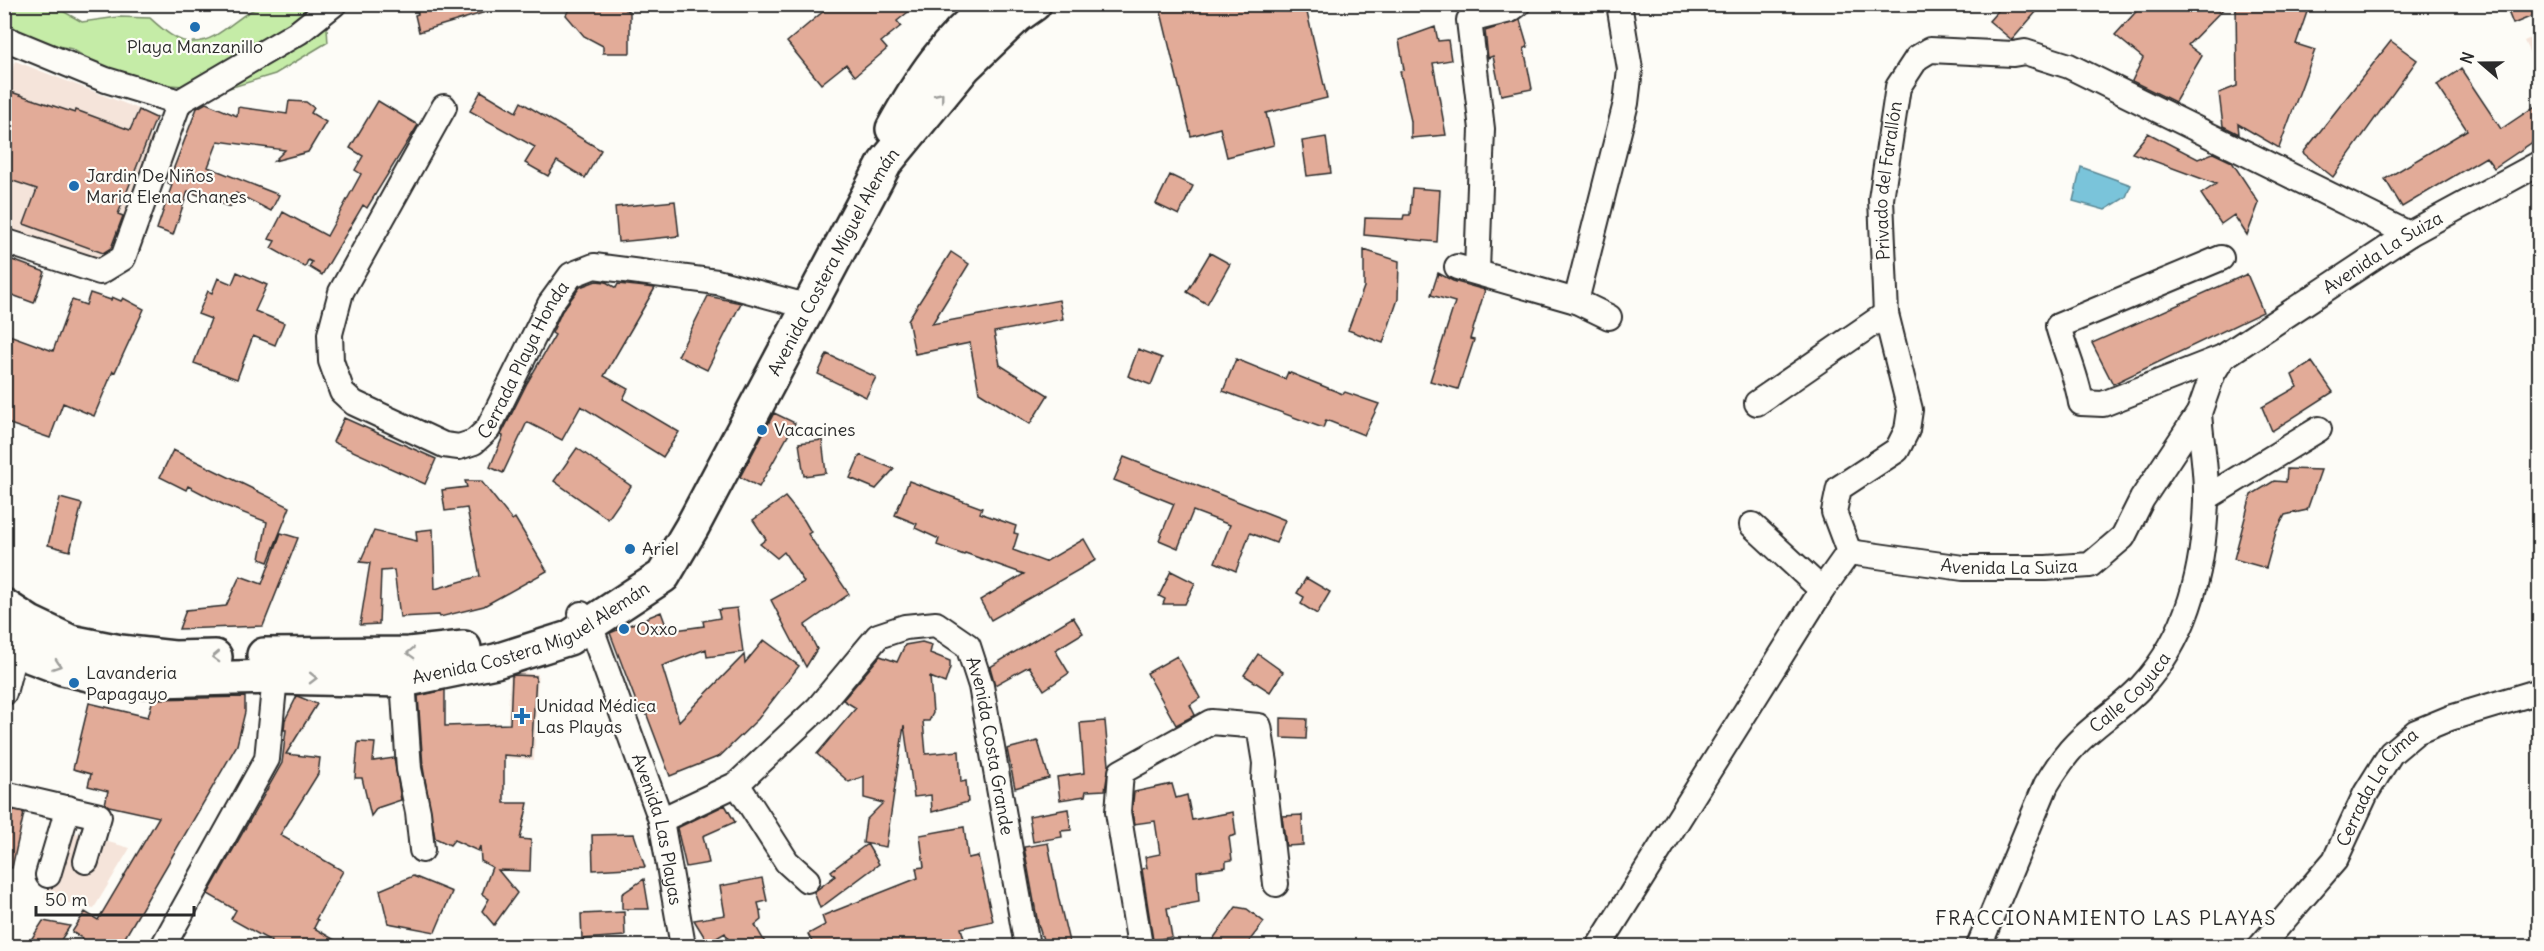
<svg xmlns="http://www.w3.org/2000/svg" width="2544" height="951" viewBox="0 0 2544 951" font-family="Delius,sans-serif">
  <style>
    .built { fill: #f5e4da }
    .green { fill: #c5eca7; stroke: #788c69; stroke-width: 1.5 }
    .water { fill: #7ac4da; stroke: #5a8794; stroke-width: 1.5 }
    .building { fill: #e2ab98; stroke: #2b2b2b; stroke-width: 1.5 }
    .lines { fill: none; stroke-linecap: round; stroke-linejoin: round }
    .minor-casing { stroke: #2b2b2b; stroke-width: 28 }
    .primary-casing { stroke: #2b2b2b; stroke-width: 38 }
    .minor { stroke: #fdfcf7; stroke-width: 24 }
    .primary { stroke: #fdfcf7; stroke-width: 33 }
    .oneway { stroke: #9e9e9b }
    .poi-dot { fill: #1f6fb2; stroke: #fdfcf7; stroke-width: 2 }
    .labels { text-anchor: middle; stroke-width: 4.5; stroke-linejoin: round; paint-order: stroke }
    .poi-label { font-size: 18px; fill: #2b2b2b; stroke: #fdfcf7; text-anchor: start }
    .street-label { font-size: 18px; fill: #2b2b2b; stroke: #fdfcf7 }
    .neighbourhood-label { font-size: 20px; letter-spacing: 1.5px; fill: #2b2b2b; stroke: #fdfcf7 }
  </style>
  <rect width="100%" height="100%" fill="#fdfcf7"/>
  <filter id="ink" filterUnits="userSpaceOnUse"><feTurbulence type="fractalNoise" baseFrequency=".0167" numOctaves="2"/><feDisplacementMap in="SourceGraphic" scale="12" xChannelSelector="R" yChannelSelector="G"/><feConvolveMatrix kernelMatrix="1 2 1 2 8 2 1 2 1" color-interpolation-filters="sRGB"/></filter>
  <g filter="url(#ink)">
    <!-- built -->
    <path class="built" d="M2539,34V73L2524,41Z
      M15,61L139,109L129,130L159,140L120,255L107,262L5,231V93Z
      M510,672L538,674L534,760L506,758Z
      M65,830L130,848L94,908L44,898Z"/>
    <!-- green -->
    <path class="green" d="M4,5H57L59,9L82,22L118,17L150,18C161,28 177,43 193,42C215,42 232,22 249,12C266,1 314,0 325,20C328,26 327,36 328,42L275,74L226,89L170,85L106,70L72,49L28,39L5,30Z"/>
    <!-- water -->
    <path class="water" d="M2081,167L2131,185L2126,197L2105,210L2073,201Z"/>
    <!-- building -->
    <path class="building" d="M424,4H495L496,9L419,32L415,15L418,14L417,9L425,7Z
      M572,4H616L630,12V53H603V46L584,36L566,15Z
      M832,4H918L897,21L901,26L881,42L887,49L855,76L846,64L821,84L787,42Z
      M1159,4H1305L1327,98L1266,113L1274,145L1227,157L1220,128L1191,136Z
      M2004,4H2043L2012,40L1989,21Z
      M2143,4H2228L2188,45L2202,56L2175,102L2132,81L2143,58L2115,35Z
      M2236,4H2291L2307,12L2296,44L2315,50L2279,148L2238,124L2239,134L2223,126L2219,93L2237,86Z
      M2505,4H2540V13L2513,24Z
      M1520,20L1528,47L1524,48L1532,89L1501,95L1493,56L1488,58L1485,31Z
      M1435,27L1438,41L1448,40L1451,60L1433,63L1446,135L1411,138V121L1400,71L1404,70L1399,40Z
      M2391,41L2417,60L2333,177L2303,153Z
      M2461,69L2501,129L2540,103V137L2494,168L2486,157L2402,207L2385,179L2467,130L2437,85Z
      M481,91L516,112L521,102L601,150L585,178L557,161L548,176L525,163L535,147L470,111Z
      M11,92L75,113L76,110L130,130L139,110L156,118L118,214L123,216L111,248L103,253L24,224L37,189L4,178V111Z
      M289,101L306,102L314,108L311,113L326,122L308,152L274,161L285,150L218,141L208,167L279,195L271,211L236,193L230,207L188,191L173,235L157,229L172,185L168,183L197,108L206,103L237,116L238,107L287,114Z
      M378,101L418,125L367,208L363,205L322,275L309,267L312,262L308,260L305,267L271,248L275,241L269,239L283,212L327,236L361,174L355,170L363,156L350,148Z
      M2148,133L2198,159L2213,153L2232,162L2259,203L2247,235L2234,215L2221,224L2201,194L2216,184L2132,153Z
      M1326,137L1331,173L1307,176L1302,141Z
      M1170,175L1193,186L1179,215L1156,204Z
      M1412,188L1440,190L1437,242L1364,235L1365,218L1403,219L1404,215H1410Z
      M675,201L679,236L618,242L615,207Z
      M1364,250L1399,261L1398,299L1383,343L1348,330L1364,287Z
      M951,252L969,264L932,324L1059,300L1063,319L994,332L1000,365L1048,395L1030,424L979,392L970,343L915,354L908,320Z
      M1210,253L1230,264L1207,304L1187,292Z
      M4,257L45,272L34,303L4,292Z
      M237,272L267,285L255,311L284,323L275,345L253,336L237,379L194,363L211,319L198,314L208,291L212,293L218,278L232,284Z
      M1438,273L1453,281L1485,290L1470,339L1474,340L1458,389L1430,381L1455,302L1431,295Z
      M2247,274L2263,312L2113,384L2092,343Z
      M596,281L606,282L616,288L618,284L655,288L604,376L628,389L623,399L679,432L663,457L581,406L562,440L527,422L503,473L490,467L503,436L501,435L527,383L555,335L552,333L562,311L580,287Z
      M90,293L111,300L112,297L121,301L123,298L144,309L115,372L113,371L94,416L63,403L50,438L4,422V333L53,351L72,300L86,305Z
      M708,296L741,303L707,370L678,356Z
      M1138,349L1162,358L1151,385L1128,376Z
      M827,354L876,377L866,397L818,374Z
      M1236,359L1285,379L1288,372L1343,394L1345,392L1379,404L1364,435L1326,420L1323,428L1223,391Z
      M2312,362L2333,392L2272,431L2262,407L2297,387L2292,375Z
      M774,413L795,423L759,487L740,477Z
      M344,418L436,459L425,484L333,442Z
      M822,440L826,473L804,476L799,443Z
      M577,448L631,486L608,519L554,481Z
      M173,450L290,507L268,562L260,559L267,522L226,506L188,486L186,490L160,477Z
      M860,455L894,469L876,489L850,478Z
      M1124,457L1285,520L1276,543L1250,533L1236,571L1215,562L1230,525L1193,511L1178,548L1159,540L1174,504L1114,480Z
      M2287,469L2321,470L2307,510L2285,515L2276,532L2266,568L2234,559L2251,495L2274,481L2286,482Z
      M465,481H481L512,520L515,518L547,571L484,606L440,617L439,615L400,617L394,570L381,571L379,624L360,625L370,563L360,562L374,531L417,541L416,531L433,529L435,589L480,576L467,508L445,511L442,490L467,487Z
      M909,481L982,508L980,513L1016,526L1014,533L1018,534L1013,550L1045,562L1084,539L1096,560L991,620L980,600L1024,574L965,553L964,555L937,545L939,539L915,528L917,524L895,515Z
      M785,497L804,520L811,532L808,534L849,594L805,625L817,649L806,667L771,600L804,582L784,552L777,558L760,544L766,539L753,520Z
      M60,498L82,504L70,551L48,545Z
      M281,533L298,538L263,626L179,629L186,610L226,606L240,576L262,584Z
      M1171,571L1195,583L1185,604H1163L1165,599L1159,596Z
      M1306,578L1330,592L1317,614L1301,604L1304,597L1297,593Z
      M737,608L743,652L707,657L706,649L662,666L679,721L744,655L745,663L764,640L799,666L758,719L720,756L670,776L645,710L640,712L610,633L661,612L668,631L704,626L703,621L720,618L718,610Z
      M1073,617L1083,633L1055,650L1069,673L1044,690L1029,666L995,685L990,667Z
      M922,642L932,645L930,653L950,661V668L945,683L930,677L933,713L929,721H923L926,754L959,751L961,782L966,781L968,802L932,812L931,795L914,797L904,725L886,847L863,843L866,820L883,803L864,798V776L849,782L817,754L856,708L843,700L880,656L897,662L905,645Z
      M1258,654L1283,672L1270,692L1244,675Z
      M1177,656L1200,698L1190,705L1195,715L1176,725L1147,673Z
      M515,675L536,676L531,757L504,755V803H528L520,839L531,840L530,871L498,870L517,893L494,925L482,911L489,899L482,894L492,867L481,861L480,846L478,851L454,840L450,845L435,838L423,767L418,696L445,690V726L510,724L512,676Z
      M297,696L317,704L286,754L320,758L318,774L280,835L343,871L316,919L318,920L314,928L345,946H268L271,941L231,919L236,910L208,894L282,763L286,730H284L285,720Z
      M245,697V712L237,745L120,946H94L72,932L85,912L98,920L159,817L109,806L105,804L108,791L88,786L91,774L73,769L89,703L148,717L153,699Z
      M1281,718L1307,719L1306,739L1281,738Z
      M1105,721L1109,765L1105,790L1086,791L1085,796L1060,800L1057,777L1084,773L1080,723Z
      M1038,741L1049,778L1015,788L1007,749Z
      M358,742L375,743L373,761L394,758L401,800L377,808L371,816L362,778H355Z
      M1172,784L1176,798L1187,795L1192,820L1233,812L1236,835L1229,837L1232,860L1226,861V867L1197,871L1199,902L1167,908L1172,937L1153,940L1142,869L1147,868L1145,857L1160,854L1155,821L1134,824L1132,811L1134,792Z
      M725,805L735,822L703,836L709,863L686,867L677,828Z
      M4,809L24,813L12,868L4,867Z
      M1068,809L1071,830L1061,831L1062,837L1033,842L1029,816Z
      M1302,815L1303,845L1286,846L1282,816Z
      M964,827L968,858L978,856L993,921L961,928L966,946H814L808,934L825,925L822,916L918,878L916,868L924,867L920,835Z
      M634,834L645,867L593,870L592,835Z
      M1048,843L1059,900L1070,946H1045L1038,924L1024,847Z
      M867,844L879,864L820,908L814,892L835,876L831,871Z
      M413,876L452,892L435,932L388,923L380,890Z
      M762,878L767,901L758,903L760,911L762,910L760,912L761,920L755,925L767,946H732L725,933L708,943L694,920L725,915L720,886Z
      M644,879L649,909H622V894Z
      M1236,907L1247,909L1264,922L1250,940V946H1208Z
      M624,912L625,936L582,939L581,914Z
      M43,921L70,926L57,946H27Z"/>
    <g class="lines">
      <defs>
        <g id="minor">
          <path d="M4,38L106,80L179,102"/>
          <path d="M179,102L299,32L334,4"/>
          <path id="s1" d="M444,107L341,292L330,334L331,361L342,392L354,403L444,445L459,447L474,442L488,429L550,304L571,275L594,266L717,282L810,307"/>
          <path d="M4,241L100,272L123,258L179,102"/>
          <path d="M2221,258L2058,326C2065,352 2077,376 2081,403L2103,404L2223,357"/>
          <path d="M1457,267L1576,301L1609,317"/>
          <path d="M1477,271L1482,129L1469,20L1510,10L1518,4"/>
          <path d="M1576,301L1626,103L1630,69L1619,4"/>
          <path d="M1757,403L1886,314"/>
          <path d="M2206,498L2319,429"/>
          <path d="M1752,525L1822,590"/>
          <path id="s2" d="M1849,552L1834,512L1839,488L1897,450L1907,430L1910,410L1886,314L1881,199L1898,87L1917,58L1930,50L2013,54L2025,52L2069,66L2409,234"/>
          <path id="s3" d="M581,614L590,625L661,820L683,946"/>
          <path d="M403,680L409,769L418,812L422,850"/>
          <path d="M4,693L15,650"/>
          <path d="M737,784L787,862L807,880"/>
          <path d="M4,794L99,816L86,861"/>
          <path id="s4" d="M661,820L737,784L818,708L878,636L905,627L936,624L968,646L981,686L1027,946"/>
          <path d="M48,875L68,808"/>
          <path d="M163,946L267,759L275,677L273,662"/>
          <path d="M1140,946L1118,812L1121,772L1211,722L1259,726L1265,763L1264,780L1276,884"/>
          <path id="s5" d="M1599,946L1822,590L1849,552L1963,568H2046L2090,565L2123,537L2142,499L2199,413L2213,373L2223,357L2409,234L2540,163"/>
          <path id="s6" d="M1979,946L2046,785C2055,770 2064,756 2076,744C2096,723 2122,708 2142,686C2189,635 2204,568 2206,500C2207,471 2201,442 2199,413"/>
          <path id="s7" d="M2261,946L2335,860L2366,793L2391,753L2416,732L2450,718L2540,691"/>
        </g>
        <g id="primary">
          <path d="M893,129C920,80 947,39 992,4"/>
          <path d="M4,606L30,623L70,642L120,652L174,658L215,657"/>
          <path id="s8" d="M4,642L15,650L63,668L118,681L275,677L403,680L496,661L569,638L663,576L692,527L885,163L965,66L1017,16L1034,4"/>
          <path d="M264,655L409,654L464,648"/>
        </g>
      </defs>
      <!-- minor casing -->
      <use href="#minor" class="minor-casing"/>
      <!-- primary casing -->
      <use href="#primary" class="primary-casing"/>
      <!-- minor -->
      <use href="#minor" class="minor"/>
      <!-- primary -->
      <use href="#primary" class="primary"/>
    </g>
    <!-- one-way arrows -->
    <defs><path id="oneway-chevron" d="M-2-3.5L2.5 0L-2 3.5" fill="none" stroke-width="1.6" stroke-linecap="round" stroke-linejoin="round" transform="scale(1.5)"/></defs>
    <g class="oneway">
      <use href="#oneway-chevron" transform="translate(940 96) rotate(-51)"/>
      <use href="#oneway-chevron" transform="translate(411 653) rotate(178)"/>
      <use href="#oneway-chevron" transform="translate(216 657) rotate(178)"/>
      <use href="#oneway-chevron" transform="translate(57 665) rotate(19)"/>
      <use href="#oneway-chevron" transform="translate(313 678) rotate(1)"/>
    </g>
  </g>
  <!-- markers -->
  <g class="poi-dot">
    <circle cx="195" cy="27" r="6"/>
    <circle cx="74" cy="186" r="6"/>
    <circle cx="762" cy="430" r="6"/>
    <circle cx="630" cy="549" r="6"/>
    <circle cx="624" cy="629" r="6"/>
    <circle cx="74" cy="683" r="6"/>
    <path d="M519 707h6v6h6v6h-6v6h-6v-6h-6v-6h6z"/>
  </g>
  <g class="labels">
    <!-- poi labels -->
    <g class="poi-label">
      <text x="195" y="53" text-anchor="middle">Playa Manzanillo</text>
      <text x="86" y="182">Jardin De Niños<tspan x="86" dy="21">Maria Elena Chanes</tspan></text>
      <text x="774" y="436">Vacacines</text>
      <text x="642" y="555">Ariel</text>
      <text x="636" y="635">Oxxo</text>
      <text x="86" y="679">Lavanderia<tspan x="86" dy="21">Papagayo</tspan></text>
      <text x="536" y="712">Unidad Médica<tspan x="536" dy="21">Las Playas</tspan></text>
    </g>
    <!-- street labels -->
    <g class="street-label">
      <text dy="6" stroke="none"><textPath href="#s2" startOffset="412">Privado del Farallón</textPath></text>
      <text dy="6" stroke="none"><textPath href="#s5" startOffset="1150">Avenida La Suiza</textPath></text>
      <text dy="6" stroke="none"><textPath href="#s8" startOffset="1048">Avenida Costera Miguel Alemán</textPath></text>
      <text dy="6" stroke="none"><textPath href="#s1" startOffset="558">Cerrada Playa Honda</textPath></text>
      <text dy="6" stroke="none"><textPath href="#s5" startOffset="628">Avenida La Suiza</textPath></text>
      <text dy="6" stroke="none"><textPath href="#s8" startOffset="544">Avenida Costera Miguel Alemán</textPath></text>
      <text dy="6" stroke="none"><textPath href="#s6" startOffset="300">Calle Coyuca</textPath></text>
      <text dy="6" stroke="none"><textPath href="#s4" startOffset="490">Avenida Costa Grande</textPath></text>
      <text dy="6" stroke="none"><textPath href="#s7" startOffset="198">Cerrada La Cima</textPath></text>
      <text dy="6" stroke="none"><textPath href="#s3" startOffset="230">Avenida Las Playas</textPath></text>
    </g>
    <!-- neighbourhood labels -->
    <g class="neighbourhood-label">
      <text x="2106" y="925">FRACCIONAMIENTO LAS PLAYAS</text>
    </g>
  </g>
  <!-- margin -->
  <rect width="2544" height="951" fill="none" stroke="#fdfcf7" stroke-width="24"/>
  <rect x="12" y="12" width="2520" height="927" fill="none" stroke="#2b2b2b" stroke-width="2" filter="url(#ink)"/>
  <!-- north arrow -->
  <g transform="translate(2481 63) rotate(290)" stroke="#fdfcf7" stroke-width="4.5" paint-order="stroke">
  <path d="M0-4.5L10 22L0 15L-10 22Z" fill="#2b2b2b"/>
  <text y="-9" font-size="16" font-weight="bold" text-anchor="middle" fill="#2b2b2b">N</text>
  </g>
  <!-- scale -->
  <path d="M36 906v9h158v-9" fill="none" stroke="#2b2b2b" stroke-width="3"/>
  <text x="45" y="906" font-size="18" fill="#2b2b2b" stroke="#fdfcf7" stroke-width="4.5" paint-order="stroke">50 m</text>
</svg>
